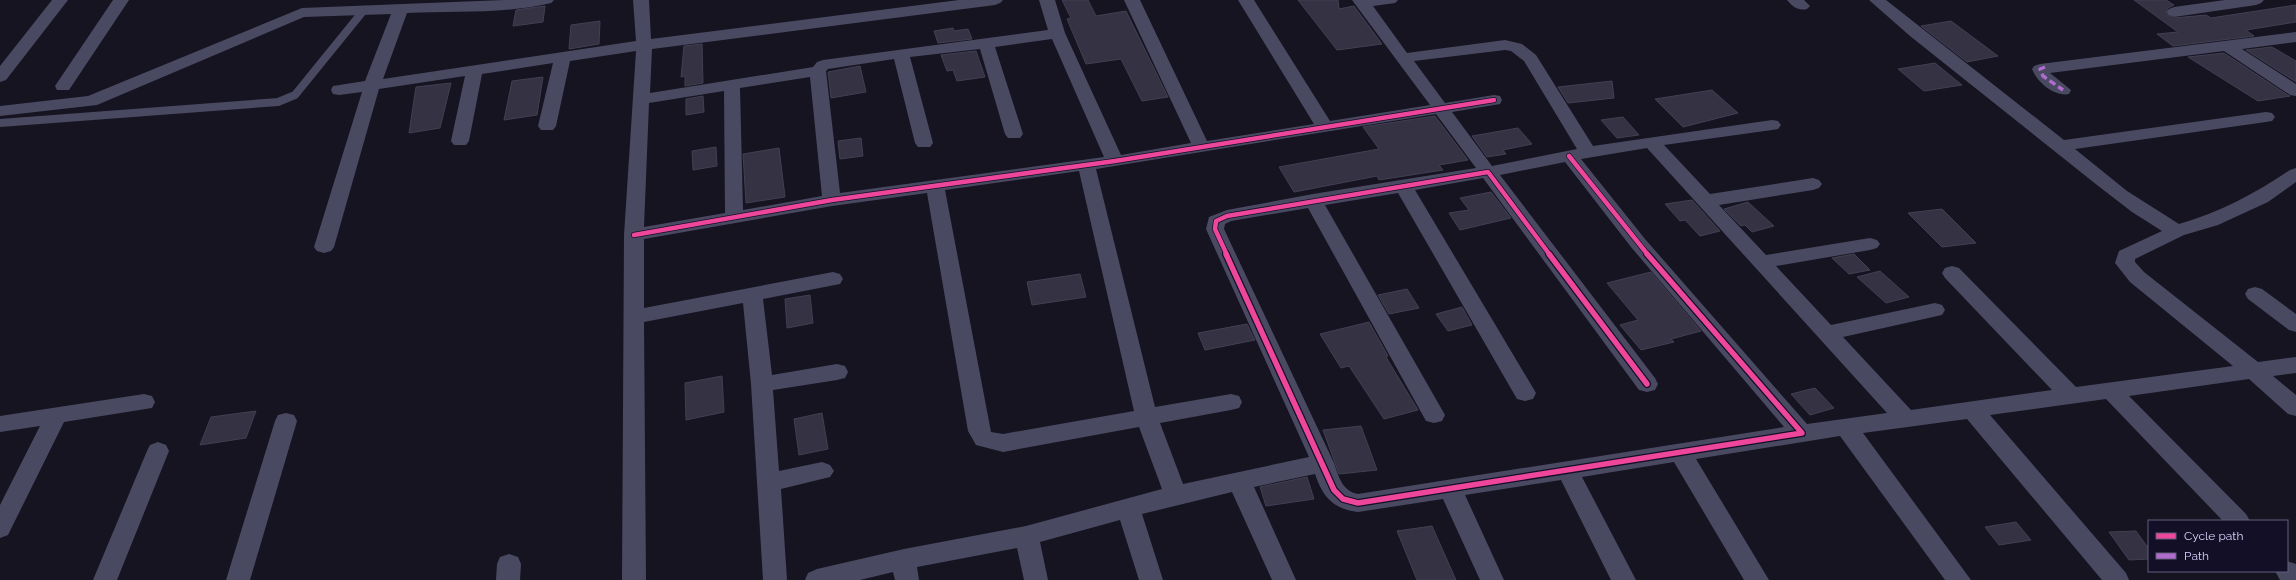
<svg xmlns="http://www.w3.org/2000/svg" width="2296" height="580" viewBox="0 0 2296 580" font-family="Raleway,sans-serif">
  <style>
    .building { fill: #343243; stroke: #433f54 }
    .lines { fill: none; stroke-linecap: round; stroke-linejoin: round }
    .lane { stroke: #4a4962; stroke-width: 8 }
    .street { fill: #4a4962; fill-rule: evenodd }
    .quiet { stroke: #b06ccc; stroke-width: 3.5; stroke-dasharray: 7 3.5; stroke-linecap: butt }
    .cycleway-far1-casing { stroke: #130f26; stroke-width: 6 }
    .cycleway-casing { stroke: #130f26; stroke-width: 8 }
    .cycleway-far1 { stroke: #ed469a; stroke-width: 4.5 }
    .cycleway { stroke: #ed469a; stroke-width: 5.5 }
  </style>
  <rect width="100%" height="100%" fill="#161421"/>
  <!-- building -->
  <path class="building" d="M1062,0H1088L1096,16L1126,11L1168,97L1142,101L1121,59L1086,64L1067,19L1071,18Z
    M1298,0H1338L1339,9L1354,6L1382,44L1337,50Z
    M2134,0H2166L2174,5L2168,8L2165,13L2174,18L2206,15L2211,18L2296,5V22L2246,30L2254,36L2173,46L2157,34L2178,32Z
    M545,6L543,22L513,26L516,10Z
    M600,21L599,44L569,49L571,25Z
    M1951,21L1998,56L1967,62L1921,26Z
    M953,28L954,31L968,29L972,39L938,43L934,31Z
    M702,44L703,83L685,86V76L681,77L684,46Z
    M2272,47L2296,61V82L2246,50Z
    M976,51L985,77L957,81L953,70L947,71L941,55Z
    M2224,53L2289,96H2290L2258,101L2188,57Z
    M1935,63L1962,85L1924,91L1898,69Z
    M860,66L866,92L831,98L828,72Z
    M543,77L537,115L504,120L512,81Z
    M1612,81L1614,98L1568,103L1558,87Z
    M451,83L440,128L409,133L416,87Z
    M1712,90L1738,113L1683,127L1655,99Z
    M703,96L704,112L686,115V99Z
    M1435,116L1468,160L1439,165L1443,170L1379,180L1377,176L1294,192L1279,167L1379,149L1363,127Z
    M1623,117L1639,135L1617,138L1601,120Z
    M1518,128L1532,144L1503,150L1506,154L1487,157L1472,136Z
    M861,138L863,156L840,159L838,141Z
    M716,147L717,166L693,170L692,151Z
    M779,148L785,197L746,203L743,154Z
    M1491,192L1511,218L1460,230L1449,213L1469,210L1460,198Z
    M1692,200L1720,231L1700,236L1685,220L1680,221L1665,204Z
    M1748,202L1774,226L1752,232L1745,225L1741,226L1724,209Z
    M1942,209L1976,243L1942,247L1908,213Z
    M1854,254L1870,270L1849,274L1832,258Z
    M1880,271L1909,297L1886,303L1857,277Z
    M1651,272L1701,331L1671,339L1674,342L1641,350L1620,325L1638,320L1607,283Z
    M1080,274L1086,297L1032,305L1027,282Z
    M1407,289L1419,308L1389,314L1378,295Z
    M810,295L813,323L787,328L785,299Z
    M1462,307L1472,325L1448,331L1436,314Z
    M1369,322L1388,356L1386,357L1418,410L1384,419L1349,366L1341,368L1320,334Z
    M1247,324L1255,340L1205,350L1198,333Z
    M722,376L724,412L686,420L685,383Z
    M1815,388L1834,408L1810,415L1791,394Z
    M256,411L246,438L200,445L211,417Z
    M822,413L828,449L799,455L794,419Z
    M1361,426L1377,470L1339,474L1323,430Z
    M1307,477L1314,499L1266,506L1260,487Z
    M2016,522L2031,540L1999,545L1985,527Z
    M1432,526L1456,580H1417L1397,531Z
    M2136,531L2149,549V559L2129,560L2109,532Z"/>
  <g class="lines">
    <!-- lane -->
    <path class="lane" d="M0,123L278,102L295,95L364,10"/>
    <!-- street -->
    <path class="street" d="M52,0H68L6,80L0,82V66Z
      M113,0H129L69,90H57L55,86Z
      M504,0H554L551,3C507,14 453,11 407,13L383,79L636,41L633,0H649L651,39L959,0H1003L1000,3L995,5L652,49L650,93L813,67L817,62L823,60L1048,30L1039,0H1055L1065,33L1121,155L1191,143L1124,0H1140L1207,141L1314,124L1238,0H1254L1330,121L1430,105L1352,0H1398L1395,3L1373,6L1407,53L1505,40L1522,44L1536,55L1593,146L1772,120L1778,121L1781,125L1778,129L1772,130L1664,145L1710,194L1813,178L1819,180L1822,184L1819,188L1813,190L1719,205L1766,255L1870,238L1877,240L1880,244L1877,248L1870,250L1776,266L1831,325L1935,303L1942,305L1945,310L1942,315L1843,337L1911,410L2052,390L1945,278L1942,273L1945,268L1952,266L1959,268L2076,387L2233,366L2130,282L2115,263L2119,251L2162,231L2132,212L2097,185L1910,36L1869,0H1886L2064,140L2266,112L2272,113L2275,117L2272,121L2266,122L2075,149L2127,191L2179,224C2221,212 2254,194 2290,170L2296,168V182L2268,202L2218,225L2184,235L2135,259V262L2144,272L2258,362L2296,357V373L2273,376L2296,395V416L2288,414L2249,379L2129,396L2246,514L2250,521H2223L2106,399L1990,415L2126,573L2129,580H2102L1967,419L1863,433L1971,580H1945L1840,436L1696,459L1769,580H1744L1674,462L1582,477L1636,580H1611L1561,480L1465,495L1504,580H1480L1443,499L1358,512C1333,509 1323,497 1315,474L1254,487L1296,580H1272L1232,492L1142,514L1163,580H1139L1120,520L1040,542L1048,580H1024L1017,548L917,567L919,580H895L893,572L860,580H805L808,573L817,569L904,549L1026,526L1162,489L1139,427L1003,452L976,445L968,431L927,193L832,206L644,239V308L833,272L840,274L843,279L840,284L763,299L772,375L837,364L845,366L848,372L845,378L837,380L773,390L779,471L822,462L830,465L834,471L830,477L781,489L787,580H763L751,384L743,303L644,322L646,580H622L624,235L636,51L570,61L556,126L553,130H541L538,126L553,63L482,74L469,141L466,145H454L451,141L465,76L379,89L334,247L331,251L324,253L317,251L314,247L362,92L339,95L333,94L331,90L333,86L365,81L391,14L304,17L97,105L0,116V106L88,96L302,8ZM1052,39L1104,157L840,193L826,71L828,69L894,59L915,143L918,147H930L933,143L910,57L980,49L1005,134L1008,138H1020L1023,134L995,47ZM1505,50L1511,51L1524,61L1577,149L1492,166L1452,112L1500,104L1502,100L1500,96L1494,95L1445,103L1414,61ZM810,77L822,196L743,210L740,88ZM724,91L725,213L644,227L649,103ZM1436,114L1476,168L1313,194L1227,210L1209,217L1206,229L1309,457L1183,484L1160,423L1231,410L1239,408L1242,402L1239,396L1231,394L1155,407L1096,169ZM1647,148L1887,413L1807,424L1645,239L1581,159ZM1565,162L1631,247L1784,427L1358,494C1342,491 1339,477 1334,463L1224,229L1225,224L1231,221L1308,208L1426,421L1434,423L1442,421L1445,415L1325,205L1398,193L1517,399L1525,401L1533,399L1536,393L1415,190L1483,178L1639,390L1647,392L1655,390L1658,384L1655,378L1500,175ZM1079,171L1134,411L1003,434L991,432L945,190Z
      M1787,0H1804L1810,6L1807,9C1798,11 1793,7 1787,0Z
      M2225,0H2264L2261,3L2256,5L2174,17L2169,15L2166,12L2169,9L2174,7Z
      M2296,32V42L2242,49L2296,84V96L2290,95L2224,51L2050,73L2071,90L2069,94C2054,97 2037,82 2032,69L2034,66L2040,64Z
      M2255,287L2262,289L2296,314V332L2289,330L2248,299L2245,294L2248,289Z
      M144,394L152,396L155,402L152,408L64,422L8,535L0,538V505L40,426L0,432V416Z
      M286,413L294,415L297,421L250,580H226L275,421L278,415Z
      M158,442L166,445L169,451L117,580H93L147,451L150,445Z
      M509,554L518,557L521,564L520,580H496L497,564L500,557Z
      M2287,561L2296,564V580H2280L2275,571H2287Z"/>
    <!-- quiet -->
    <path class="quiet" d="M2045,67L2040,69L2043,76L2063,90"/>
    <defs>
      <path id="cycleway-far1" d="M1569,156L1648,255
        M634,235L832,200L1115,161L1494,100
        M1227,255L1215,229L1216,221L1227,216L1488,172L1550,255"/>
      <path id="cycleway" d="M1226,254L1334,490L1343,499L1358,503L1802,433L1647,254
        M1549,254L1647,384"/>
    </defs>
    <!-- cycleway-far1 casing -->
    <use href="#cycleway-far1" class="cycleway-far1-casing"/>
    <!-- cycleway casing -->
    <use href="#cycleway" class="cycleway-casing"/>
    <!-- cycleway-far1 -->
    <use href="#cycleway-far1" class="cycleway-far1"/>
    <!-- cycleway -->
    <use href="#cycleway" class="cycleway"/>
  </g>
  <!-- legend -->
  <rect x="2148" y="520" width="140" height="52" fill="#130f26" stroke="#625e7d"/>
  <rect x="2156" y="533" width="20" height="6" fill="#ed469a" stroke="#625e7d"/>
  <text x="2184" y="540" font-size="12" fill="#d9d4ff">Cycle path</text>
  <rect x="2156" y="553" width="20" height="6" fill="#b06ccc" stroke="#625e7d"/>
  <text x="2184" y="560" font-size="12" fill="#d9d4ff">Path</text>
</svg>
